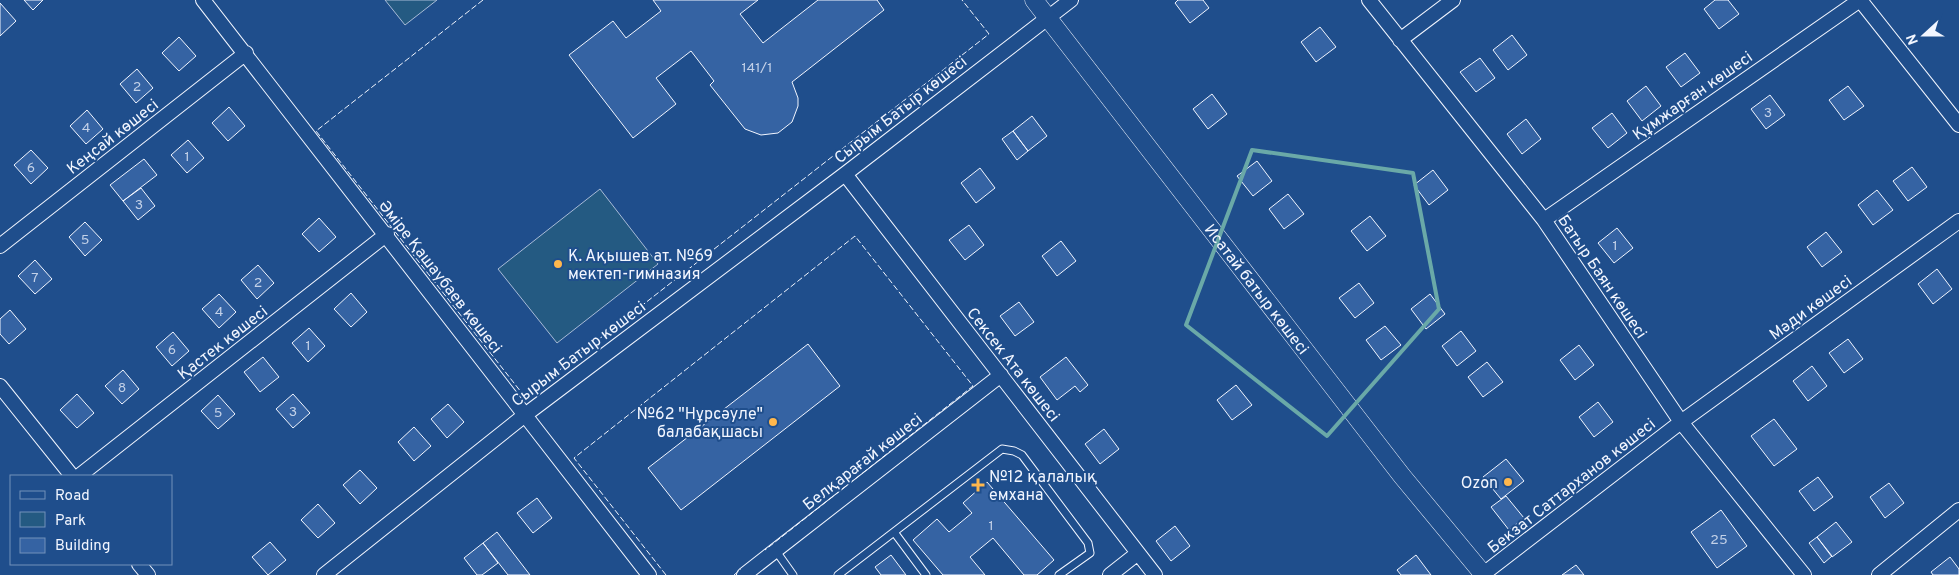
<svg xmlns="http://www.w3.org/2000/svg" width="1959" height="575" viewBox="0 0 1959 575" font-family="Overpass,sans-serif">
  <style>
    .green { fill: #245a82; stroke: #a8bbd7 }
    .building { fill: #3563a3; stroke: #f2f6ff }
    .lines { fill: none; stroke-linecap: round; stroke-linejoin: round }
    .service-casing { stroke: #f2f6ff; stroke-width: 9 }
    .minor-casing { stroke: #f2f6ff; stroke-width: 16 }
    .tertiary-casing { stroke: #f2f6ff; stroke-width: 19 }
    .service { stroke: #1f4e8c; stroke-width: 7 }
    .minor { stroke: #1f4e8c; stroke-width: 14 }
    .tertiary { stroke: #1f4e8c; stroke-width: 18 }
    .fence { stroke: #f2f6ff; stroke-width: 1; stroke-dasharray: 6 2.5; stroke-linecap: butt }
    .marked { fill: none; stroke: #6aa9a8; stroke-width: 4; stroke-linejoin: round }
    .poi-dot { fill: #ffb74d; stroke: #1f4e8c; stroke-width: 2 }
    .labels { text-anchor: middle; stroke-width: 4; stroke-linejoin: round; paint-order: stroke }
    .number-label { font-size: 14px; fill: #c3d1e8 }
    .street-label { font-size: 16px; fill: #f2f6ff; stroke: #1f4e8c }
    .poi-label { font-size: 16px; fill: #f2f6ff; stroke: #1f4e8c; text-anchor: start }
  </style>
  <rect width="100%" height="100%" fill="#1f4e8c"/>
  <!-- green -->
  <path class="green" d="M385,0H437L405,25Z
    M600,189L658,264L557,343L498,269Z"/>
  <!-- building -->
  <path class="building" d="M24,0H43L33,10Z
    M653,0H758L740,14L763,43L818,0H877L884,10L792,82L798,98V106L792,122L778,133L761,135L745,129L710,85L714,81L691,51L656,78L676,104L633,138L569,55L613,21L626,38L661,11Z
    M1178,0H1203L1209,8L1190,23L1175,3Z
    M1715,0H1728L1739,14L1719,29L1704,9Z
    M0,3L16,21L0,36Z
    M1320,27L1336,47L1316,62L1301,42Z
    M1512,35L1527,55L1508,70L1493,50Z
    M179,37L196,56L179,71L162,53Z
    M1685,53L1700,73L1681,87L1666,67Z
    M1480,58L1495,78L1476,92L1460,72Z
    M137,69L153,88L136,103L120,84Z
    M1646,86L1661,106L1642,121L1627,101Z
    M1848,86L1864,106L1844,120L1829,100Z
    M1212,94L1227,114L1208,129L1193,109Z
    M1770,95L1785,115L1766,129L1751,109Z
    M229,107L245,126L228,141L212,123Z
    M87,110L103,129L86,144L70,126Z
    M1612,113L1627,133L1608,148L1592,128Z
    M1032,116L1047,136L1028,151L1013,131Z
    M1526,119L1541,139L1522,154L1507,134Z
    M1013,131L1028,151L1017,160L1002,139Z
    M188,140L204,158L187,173L171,155Z
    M31,150L48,168L31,184L14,165Z
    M144,159L157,175L123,201L110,185Z
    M1257,161L1272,181L1253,196L1237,176Z
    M1912,167L1927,187L1908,201L1893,181Z
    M980,168L995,188L976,203L961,183Z
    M1433,170L1448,190L1429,205L1414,185Z
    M141,188L155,206L138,220L123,201Z
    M1877,190L1893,210L1873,225L1858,205Z
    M1288,194L1304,214L1284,229L1269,209Z
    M1370,216L1386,236L1367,251L1351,231Z
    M319,218L336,237L319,252L302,234Z
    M85,222L102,240L85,256L69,237Z
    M969,225L984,245L965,260L949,240Z
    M1617,228L1633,248L1614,263L1598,243Z
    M1826,232L1842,252L1822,267L1807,247Z
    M1061,241L1076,261L1057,276L1042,256Z
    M35,260L52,279L35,294L18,276Z
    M258,265L274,283L257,299L241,280Z
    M1937,269L1952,289L1933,304L1918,284Z
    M1359,283L1374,303L1355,318L1339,298Z
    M351,293L367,312L351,327L334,309Z
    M219,294L236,312L219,328L202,309Z
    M1430,294L1445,314L1426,329L1411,309Z
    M1019,302L1034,322L1015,336L1000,316Z
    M10,310L26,329L9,344L0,334V319Z
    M1385,326L1401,345L1381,360L1366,340Z
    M309,328L325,346L308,362L292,343Z
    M1461,331L1476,351L1457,366L1442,346Z
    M173,332L189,351L172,366L156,347Z
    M1848,339L1863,359L1844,373L1829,353Z
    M808,344L840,386L681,510L648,468Z
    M1579,345L1594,365L1575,380L1560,360Z
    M263,357L279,377L260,392L244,372Z
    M1066,357L1088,385L1080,392L1075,386L1057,400L1040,377Z
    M1487,362L1503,382L1483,397L1468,377Z
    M1812,366L1827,386L1808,401L1793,381Z
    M123,370L139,389L122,404L105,386Z
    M1236,385L1252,405L1232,420L1217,400Z
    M77,394L94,413L77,428L60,410Z
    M293,394L310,413L293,428L276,409Z
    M218,395L235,414L218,429L201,411Z
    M1598,402L1613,422L1594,437L1579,417Z
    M448,404L464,422L447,438L431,419Z
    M1774,419L1797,449L1774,466L1751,436Z
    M414,427L431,446L414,461L398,442Z
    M1104,429L1119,449L1100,464L1085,444Z
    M1506,459L1524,481L1501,499L1483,477Z
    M360,470L377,488L360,504L343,485Z
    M1818,477L1833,497L1814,511L1799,491Z
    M987,482L1054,560L1037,575H1024L993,538L970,557L985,575H943L913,540L937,519L949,532L972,513L963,503Z
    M1889,483L1904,503L1885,518L1870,497Z
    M1506,496L1524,518L1509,530L1491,507Z
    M537,498L552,518L533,533L517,513Z
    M318,504L335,523L318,538L301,520Z
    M1721,510L1747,546L1717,568L1691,532Z
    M1836,522L1852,542L1832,557L1817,537Z
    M1175,526L1190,546L1171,561L1156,541Z
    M497,532L530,575H508L483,543Z
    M1817,537L1832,556L1824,563L1809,543Z
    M270,542L286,560L268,575L252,557Z
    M483,543L498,563L482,575H477L464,558Z
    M891,555L906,575H881L875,567Z
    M1416,555L1431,575H1401L1397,570Z
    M1950,557L1959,569V575H1933L1931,572Z
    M1576,565L1584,575H1562Z"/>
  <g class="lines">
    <defs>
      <path id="service" d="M894,532L926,575
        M776,551L793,575
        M838,575L1002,449L1014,451L1022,455L1088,543L1090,553L1059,575"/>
      <path id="minor" d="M203,0L649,575
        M1369,0L1544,220L1681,422L1804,575
        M1860,0L1959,125
        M1400,40L1453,0
        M845,174L1155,575
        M1544,220L1860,0
        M0,246L246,53
        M0,386L72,476
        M79,476L387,234
        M139,564L148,575
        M324,575L525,415L845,174L1071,0
        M744,575L1001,375
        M1110,575L1138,553
        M1482,575L1681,422L1959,221
        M1879,575L1959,510"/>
      <g id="tertiary">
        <path id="s1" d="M1034,0L1402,476L1484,575"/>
      </g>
    </defs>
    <!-- service casing -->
    <use href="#service" class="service-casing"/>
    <!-- minor casing -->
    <use href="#minor" class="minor-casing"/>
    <!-- tertiary casing -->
    <use href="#tertiary" class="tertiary-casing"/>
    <!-- service -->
    <use href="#service" class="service"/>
    <!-- minor -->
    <use href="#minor" class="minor"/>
    <!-- tertiary -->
    <use href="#tertiary" class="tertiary"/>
    <!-- fence -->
    <path class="fence" d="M483,0L316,131L525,397L989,34L962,0
      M666,575L574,458L855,236L973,386L765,550
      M734,575L741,569"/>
  </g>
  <!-- marked area -->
  <path class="marked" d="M1252,150L1413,173L1439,309L1327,436L1186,325Z"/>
  <!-- markers -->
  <g class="poi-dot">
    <circle cx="558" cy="264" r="5"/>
    <circle cx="773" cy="422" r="5"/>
    <circle cx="1508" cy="482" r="5"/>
    <path d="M975.5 477.5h5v5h5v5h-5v5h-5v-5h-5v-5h5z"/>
  </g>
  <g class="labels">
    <!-- number labels -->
    <g class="number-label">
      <text x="757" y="72">141/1</text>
      <text x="137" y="91">2</text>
      <text x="1768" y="117">3</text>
      <text x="86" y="132">4</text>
      <text x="187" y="161">1</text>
      <text x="31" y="172">6</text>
      <text x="139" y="209">3</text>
      <text x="85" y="244">5</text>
      <text x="1615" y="250">1</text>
      <text x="35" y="282">7</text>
      <text x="258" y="287">2</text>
      <text x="219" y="316">4</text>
      <text x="308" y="350">1</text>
      <text x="172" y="354">6</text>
      <text x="122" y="392">8</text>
      <text x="293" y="416">3</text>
      <text x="218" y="417">5</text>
      <text x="991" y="530">1</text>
      <text x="1719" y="544">25</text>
    </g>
    <!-- street labels -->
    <g class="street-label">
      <text transform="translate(1692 95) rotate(-35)" y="6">Құмжарған көшесі</text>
      <text transform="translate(900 109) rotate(-38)" y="6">Сырым Батыр көшесі</text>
      <text transform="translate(112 136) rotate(-38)" y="6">Кеңсай көшесі</text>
      <text transform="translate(441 276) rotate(52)" y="6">Әміре Қашаубаев көшесі</text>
      <text transform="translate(1603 276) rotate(56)" y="6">Батыр Баян көшесі</text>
      <text dy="6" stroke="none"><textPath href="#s1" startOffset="365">Исатай батыр көшесі</textPath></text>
      <text transform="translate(1810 307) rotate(-36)" y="6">Мәди көшесі</text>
      <text transform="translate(222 342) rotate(-38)" y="6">Қастек көшесі</text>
      <text transform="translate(578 353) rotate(-37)" y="6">Сырым Батыр көшесі</text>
      <text transform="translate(1014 364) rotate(52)" y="6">Сексек Ата көшесі</text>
      <text transform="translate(862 461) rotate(-38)" y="6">Белқарағай көшесі</text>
      <text transform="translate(1571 485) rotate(-38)" y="6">Бекзат Саттарханов көшесі</text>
    </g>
    <!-- poi labels -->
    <g class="poi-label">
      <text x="568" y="261">К. Ақышев ат. №69<tspan x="568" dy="18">мектеп-гимназия</tspan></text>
      <text x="763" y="419" text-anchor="end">№62 "Нұрсәуле"<tspan x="763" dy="18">балабақшасы</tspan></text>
      <text x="989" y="482">№12 қалалық<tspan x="989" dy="18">емхана</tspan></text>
      <text x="1498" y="488" text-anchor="end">Ozon</text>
    </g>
  </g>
  <!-- legend -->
  <rect x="10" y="475" width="162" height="90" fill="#1f4e8c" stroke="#7391ba"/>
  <rect x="20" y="491" width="25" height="8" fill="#1f4e8c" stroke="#7391ba"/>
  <text x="55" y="500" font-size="15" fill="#f2f6ff">Road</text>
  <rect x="20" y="512" width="25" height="15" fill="#245a82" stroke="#7391ba"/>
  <text x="55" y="525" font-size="15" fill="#f2f6ff">Park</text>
  <rect x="20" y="538" width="25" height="15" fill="#3563a3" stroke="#7391ba"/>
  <text x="55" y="550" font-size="15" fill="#f2f6ff">Building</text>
  <!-- north arrow -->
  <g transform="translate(1924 35) rotate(249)" stroke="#1f4e8c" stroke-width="4" paint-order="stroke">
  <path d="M0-4L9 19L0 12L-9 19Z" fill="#f2f6ff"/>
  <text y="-8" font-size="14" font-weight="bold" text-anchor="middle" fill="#f2f6ff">N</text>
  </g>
</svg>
